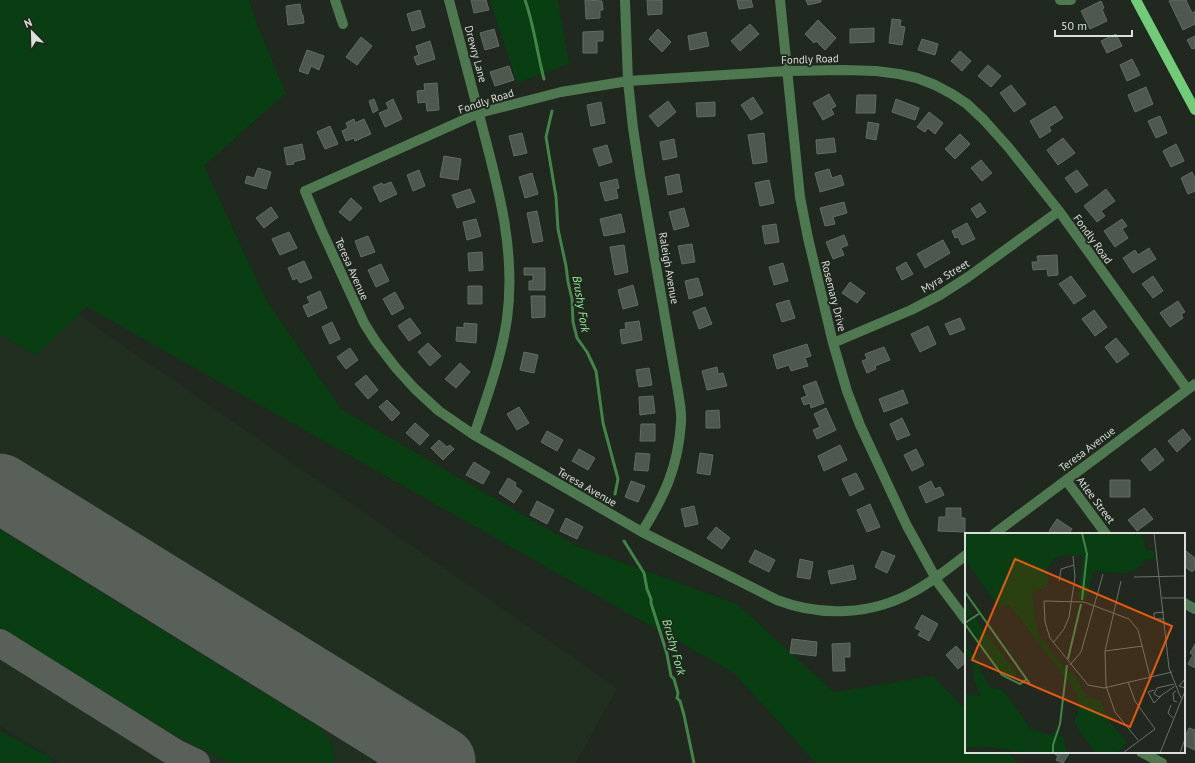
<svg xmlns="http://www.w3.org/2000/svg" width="1195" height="763" viewBox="0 0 1195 763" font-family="'PT Sans',sans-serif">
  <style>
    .built { fill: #212f21 }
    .green { fill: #093d12 }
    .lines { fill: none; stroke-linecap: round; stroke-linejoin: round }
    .stream { stroke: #438448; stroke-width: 3 }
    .taxiway { stroke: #596059; stroke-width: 28 }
    .runway { stroke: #596059; stroke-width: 69 }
    .building { fill: #4e584e; stroke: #626c62 }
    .minor { stroke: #4e7850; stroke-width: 10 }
    .major { stroke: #71cc77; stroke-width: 10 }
    .labels { text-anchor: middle; stroke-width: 4; stroke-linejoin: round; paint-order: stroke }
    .street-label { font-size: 11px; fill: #dadfd9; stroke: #202820 }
    .water-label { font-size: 12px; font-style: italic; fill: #97f09c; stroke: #202820 }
    .inset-river { fill: none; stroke: #438448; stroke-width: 2 }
    .inset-road { fill: none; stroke: #6a716a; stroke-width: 1 }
    .view { fill: #e8590c; fill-opacity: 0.15; stroke: #e8590c; stroke-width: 2 }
    .inset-edge { fill: none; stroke: #dadfd9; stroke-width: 2 }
  </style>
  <rect width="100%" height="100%" fill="#202820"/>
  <!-- built -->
  <path class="built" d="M0,260L617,688L576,763H60L0,726Z"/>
  <!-- green -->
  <path class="green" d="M0,0H249L257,25L286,93L204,166L266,300L342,410L577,546L737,604L834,692L933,676L966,710V752H1008L1018,763H815L814,761L734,673L87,307L36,355L0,334Z
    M490,0H558L569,64L517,83Z
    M0,530L320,728C330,740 336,746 334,763H231L175,735L0,628Z
    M0,731L50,757L54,763H0Z"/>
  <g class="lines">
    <!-- stream -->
    <path class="stream" d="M525,0C534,25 537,53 544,79
      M552,111L546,137L556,197L558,229L566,266L568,282L572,299L573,322L577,338L587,352L596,371L603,423L618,479L615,494
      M624,541L644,573L647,589L651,599V603L667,654L671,676L674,679L678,693L677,698L680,701L684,715L694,763"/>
    <!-- taxiway -->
    <path class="taxiway" d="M0,643L177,754L196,763
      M391,763L406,739"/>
    <!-- runway -->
    <path class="runway" d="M0,488L441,761"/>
  </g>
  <!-- building -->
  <path class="building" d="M471,0H486L489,10L474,13Z
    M585,0L602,1L603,10H600V18L586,19Z
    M647,0H662V14L648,15Z
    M737,0H751L753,7L739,9Z
    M806,0H821V2L808,5Z
    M1171,0H1186L1192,13L1195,11V24L1183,30L1169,1Z
    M1101,1L1104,8L1102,9L1107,21L1090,29L1081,11Z
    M300,4L302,15H303L304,23L288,25L286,6Z
    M420,10L425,27L412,31L407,14Z
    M892,19L901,20L900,26L905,27L902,45L889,43Z
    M818,20L836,38L825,50L816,41L814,43L805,34Z
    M750,24L759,34L740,51L731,41Z
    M874,28V42L850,43V29Z
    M494,29L499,46L485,50L480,33Z
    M658,29L671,42L662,52L649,39Z
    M603,31V41H597V53H583V32Z
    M706,32L709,46L690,50L688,36Z
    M1116,34L1122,46L1107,53L1101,41Z
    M1195,36V49L1194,48L1192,49L1187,40Z
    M361,37L372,46L357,65L346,57Z
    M922,39L938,44L935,55L918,50Z
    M430,41L435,59L417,65L414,57L419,55L416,46Z
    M307,50L324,56L319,70L311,66L308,74L299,71Z
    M960,51L971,61L962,71L951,61Z
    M1132,59L1140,75L1127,81L1120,65Z
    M988,65L1001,76L991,87L978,76Z
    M509,66L514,80L495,86L490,72Z
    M437,83L439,110L427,111L426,102L418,103L417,91L425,90L424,84Z
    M1011,85L1026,104L1014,112L1000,93Z
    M1146,87L1153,104L1135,112L1128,95Z
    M829,94L836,106L831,109L834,114L823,120L813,103Z
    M857,95H876L875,113H856Z
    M753,97L763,113L751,120L741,105Z
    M374,99L378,110L373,113L369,101Z
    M393,99L402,119L385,127L379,113L389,109L386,103Z
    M896,99L919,108L915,120L892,112Z
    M668,101L676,112L658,127L649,116Z
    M601,102L605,123L591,126L587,105Z
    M715,102V116L697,117L696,103Z
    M1055,106L1063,118L1049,127L1051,131L1040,138L1030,121Z
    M929,112L943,123L935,134L928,128L925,132L917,127Z
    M1160,116L1167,133L1156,138L1148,121Z
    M354,119L355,123L364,119L371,134L355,141L354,138L346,141L342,131L348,128L346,123Z
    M868,122L879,124L876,140L866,138Z
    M330,126L338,144L325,149L317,132Z
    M522,133L527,153L514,156L509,136Z
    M764,133L767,162L753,164L748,135Z
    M960,134L970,144L955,159L945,149Z
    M834,138L836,152L817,154L816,140Z
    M1063,138L1075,153L1058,165L1047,150Z
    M674,139L677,157L663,160L660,142Z
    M302,144L305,159L293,162L294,164L287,165L284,148Z
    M1176,144L1184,161L1171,167L1163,151Z
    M607,145L612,162L599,166L593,149Z
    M444,156L461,159L458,180L440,177Z
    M981,160L992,173L982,181L971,168Z
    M258,168L271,172L266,189L245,183L247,176L254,178Z
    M829,169L832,178L841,175L844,185L820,192L815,173Z
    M419,170L425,186L413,191L407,175Z
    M1077,170L1088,185L1076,193L1065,178Z
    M1192,172L1195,179V191L1188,194L1181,178Z
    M532,173L538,194L525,198L519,177Z
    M679,174L682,192L668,195L665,177Z
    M617,179L619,188L616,189L618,198L605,201L600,183Z
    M769,180L774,203L760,206L755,183Z
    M391,182L397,194L380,202L373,187L382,183L383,185Z
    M470,189L475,202L457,208L452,195Z
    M1106,189L1115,201L1101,211L1105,216L1097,222L1084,206Z
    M351,198L362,208L350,221L339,212Z
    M844,202L847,213L833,217L835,224L825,226L820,208Z
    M980,203L986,212L977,218L971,209Z
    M271,207L278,217L264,228L256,218Z
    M684,208L689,226L674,230L669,212Z
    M537,211L543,241L533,243L527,213Z
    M621,214L625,232L604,236L600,219Z
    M476,219L481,236L467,240L463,222Z
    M1122,219L1127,226L1122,229L1128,238L1115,247L1104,231Z
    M967,223L975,239L962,245L958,237L955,238L952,231Z
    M776,224L779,242L765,244L762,226Z
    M289,232L297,248L280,255L272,239Z
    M844,235L848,245L841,248L844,255L833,259L826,242Z
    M368,236L375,252L361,257L355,241Z
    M943,240L950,253L925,268L917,254Z
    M692,244L695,262L682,264L678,246Z
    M624,245L628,272L615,275L610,247Z
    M1149,248L1156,259L1133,273L1123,258L1135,250L1138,255Z
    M482,252L483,270L469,271L468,253Z
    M1057,255L1058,275L1048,276L1047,269L1033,270L1032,262H1038L1037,256Z
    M304,261L312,278L300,283L297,278L293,280L288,268Z
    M906,262L913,274L902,280L896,268Z
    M783,263L788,281L774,285L769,267Z
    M381,264L389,281L376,287L368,270Z
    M524,268H545V290H529V281H533V275H524Z
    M1071,276L1086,296L1074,304L1059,284Z
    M1153,276L1163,291L1153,298L1142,284Z
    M698,278L703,295L689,299L685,281Z
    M850,282L865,293L857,303L842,293Z
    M633,285L638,305L623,309L618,290Z
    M468,286H482V304H468Z
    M320,291L327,308L308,317L303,306L310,303L307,297Z
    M395,292L404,308L392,315L383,299Z
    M531,296H545V317L532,318Z
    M789,300L795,318L782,322L776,304Z
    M1178,301L1185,312L1181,314L1183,318L1170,327L1160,313Z
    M705,307L712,324L699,329L693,312Z
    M1094,310L1107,327L1095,336L1082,319Z
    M410,318L421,333L409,341L398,326Z
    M960,318L965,329L950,335L945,324Z
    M639,321L642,340L622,344L620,330L626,329L625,323Z
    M332,322L340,339L330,344L322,327Z
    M464,323L477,324L476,343L456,341L457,327L464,328Z
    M928,326L936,344L920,352L911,334Z
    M1116,338L1129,354L1117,363L1105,347Z
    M428,343L441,356L430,366L418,352Z
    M807,344L811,356L805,358L808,366L791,371L789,365L777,369L773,355Z
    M884,347L890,360L875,366L876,369L867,373L862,361L867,359L865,354Z
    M350,348L358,360L346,369L337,357Z
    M524,352L538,355L534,373L520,370Z
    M460,363L470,372L456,388L445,379Z
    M717,367L718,374L723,373L727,386L707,390L702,371Z
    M649,368L652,385L639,387L636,370Z
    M366,375L378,390L368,399L355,384Z
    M816,381L824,403L811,408L810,403L804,405L801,398L807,396L803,386Z
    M903,390L908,403L884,412L879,399Z
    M653,396L655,413L640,415L639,397Z
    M387,400L400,413L392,421L379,407Z
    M519,407L529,423L517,430L507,414Z
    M826,408L836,430L817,439L813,430L820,427L814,414Z
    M719,410L720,428H706V411Z
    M902,418L910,435L897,440L890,424Z
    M415,423L429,435L420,445L406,433Z
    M641,424H655V441H640Z
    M1183,429L1191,439L1177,452L1168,441Z
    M547,431L563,440L557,451L541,442Z
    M439,440L447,447L450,445L454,449L443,460L431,448Z
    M840,445L847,460L824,471L818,456Z
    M1155,448L1164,460L1150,471L1141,460Z
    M579,449L595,458L588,470L572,461Z
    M916,449L924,465L912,471L904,455Z
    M636,453L650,454L648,471L634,470Z
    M700,453L713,455L710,475L697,473Z
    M474,462L490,472L483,484L466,475Z
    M856,473L864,489L850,496L842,479Z
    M508,478L516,483L515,486L522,491L514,503L499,493Z
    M1110,480H1130V497H1110Z
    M631,481L645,486L638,502L625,497Z
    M931,481L935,489L940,487L944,495L926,503L919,487Z
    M537,501L554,510L547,524L530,515Z
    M870,504L880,527L867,532L857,510Z
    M694,506L698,524L685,527L681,509Z
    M946,508H961V518H965V532L938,531L939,517H946Z
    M1144,508L1153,519L1137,531L1128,520Z
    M566,518L583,527L577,539L560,531Z
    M1057,519L1072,529L1069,534H1053L1049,531Z
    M716,527L730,538L722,549L707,538Z
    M755,550L775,560L769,572L749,562Z
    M882,551L895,556L887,573L875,567Z
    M1186,551L1195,558V569L1192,572L1184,566V553Z
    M800,559L813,562L810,579L797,577Z
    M853,565L856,579L831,584L828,571Z
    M922,615L938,624L929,641L918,635L921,631L915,628Z
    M792,639L817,642L816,656L790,653Z
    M850,643V657H844L845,671H833L832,644Z
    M1195,644V668L1188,664L1193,655L1190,653Z
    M956,646L966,657V662L958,669L946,655Z
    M1189,728L1195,730V750L1184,745V739Z
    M1052,752H1070L1063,763L1056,760L1058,756Z"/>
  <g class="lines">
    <!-- minor -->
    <path class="minor" d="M335,0L343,24
      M449,0C460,42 471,84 482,126C499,190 516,252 507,319C501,359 487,397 474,435
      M625,0L628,81L633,128L640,174L677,386C679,398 682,411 681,423C678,467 665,495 642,532
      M780,0L800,197L808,238L833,343L847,391L860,425L907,526L939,584L966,620
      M1060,0H1071
      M833,343L911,310L940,295L968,277L1059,211
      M1066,480L1106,534
      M994,534L1195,384
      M966,555C949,568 932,582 913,592C872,615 821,617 777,600L642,532L474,435L439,411L415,389L396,368L376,342L364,323L321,229L305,191L479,113L561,92L628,81L787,71L843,70L876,71L899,74L917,78L935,85L952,94L967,104L984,120L1009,148L1059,211L1187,389
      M1184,603L1195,609
      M1141,752L1162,763"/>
    <!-- major -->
    <path class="major" d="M1136,0L1195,110"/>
  </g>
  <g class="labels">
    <!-- street labels -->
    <g class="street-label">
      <text transform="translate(476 54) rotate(75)" y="4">Drewry Lane</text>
      <text transform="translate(810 59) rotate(-2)" y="4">Fondly Road</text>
      <text transform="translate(486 101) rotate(-18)" y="4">Fondly Road</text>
      <text transform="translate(1093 239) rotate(54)" y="4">Fondly Road</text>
      <text transform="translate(669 268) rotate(80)" y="4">Raleigh Avenue</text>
      <text transform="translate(352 269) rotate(66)" y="4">Teresa Avenue</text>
      <text transform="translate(945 276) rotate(-31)" y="4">Myra Street</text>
      <text transform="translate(834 296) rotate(76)" y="4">Rosemary Drive</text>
      <text transform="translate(1087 449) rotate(-37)" y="4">Teresa Avenue</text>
      <text transform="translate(587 487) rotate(30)" y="4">Teresa Avenue</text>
      <text transform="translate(1096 500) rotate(53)" y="4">Atlee Street</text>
    </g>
    <!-- water labels -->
    <g class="water-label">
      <text transform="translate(581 304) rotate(81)" y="4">Brushy Fork</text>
      <text transform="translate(674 647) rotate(74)" y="4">Brushy Fork</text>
    </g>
  </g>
  <!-- overview -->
  <g transform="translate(965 533)">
    <rect width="220" height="220" fill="#202820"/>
    <path d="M0,0H177L181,18H189L190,26L180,27L177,32L167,38L160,40L128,38L121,66H113L118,22H98L90,25L83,34L82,54L67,59L72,99L95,130L113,147L121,164L135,167L143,187L162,209L152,220H131L118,203L109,189L115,172L109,156L44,71L35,75L0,27ZM0,68L8,80L1,86H0ZM10,85L51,140V146L44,145L36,138L4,94L5,89ZM0,112L14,129L16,139L25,154L38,157L66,196L88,203L90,197L98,204L102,220H60L27,214L0,215V161L16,163L9,148L8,129L0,120Z" fill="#093d12"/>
    <path class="inset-river" d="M117,0L122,21L117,67M0,59L65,151M0,90L15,80M0,91L37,142L55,151L62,146M103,126L116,71M88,220V212L95,191L102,132"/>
    <path class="inset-road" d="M189,0L204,135L216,165M169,44L220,43M94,48L96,36L109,32M156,48L140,118L141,153L150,179L173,207M197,65H220M199,79L189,80V83L190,86H199M88,110L99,96L104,84L110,44L108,23M140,118L178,113M105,132L116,119L138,41M185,144L173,97L164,86L119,69L79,68L80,89L85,105L123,152L139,155L207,139M220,146L214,153L220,155M209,151L192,155L189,161L194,164L210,153M189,157L183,159L189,170L196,163M211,158L208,160L209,168L212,169M206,172L203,180L208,185M158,220L190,196L170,168L163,149M195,220L220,158M215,220L220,206"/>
    <path class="view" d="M50,26L207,93L165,194L7,127Z"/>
    <rect width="220" height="220" class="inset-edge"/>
  </g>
  <!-- north arrow -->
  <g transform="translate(32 32) rotate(337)" stroke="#202820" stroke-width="3" paint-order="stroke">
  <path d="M0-3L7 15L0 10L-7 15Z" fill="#dadfd9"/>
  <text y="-6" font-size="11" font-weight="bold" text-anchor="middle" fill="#dadfd9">N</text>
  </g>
  <!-- scale -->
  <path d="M1055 30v6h77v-6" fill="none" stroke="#dadfd9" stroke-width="2"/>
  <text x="1061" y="30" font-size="12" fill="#dadfd9" stroke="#202820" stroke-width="3" paint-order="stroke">50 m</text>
</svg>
